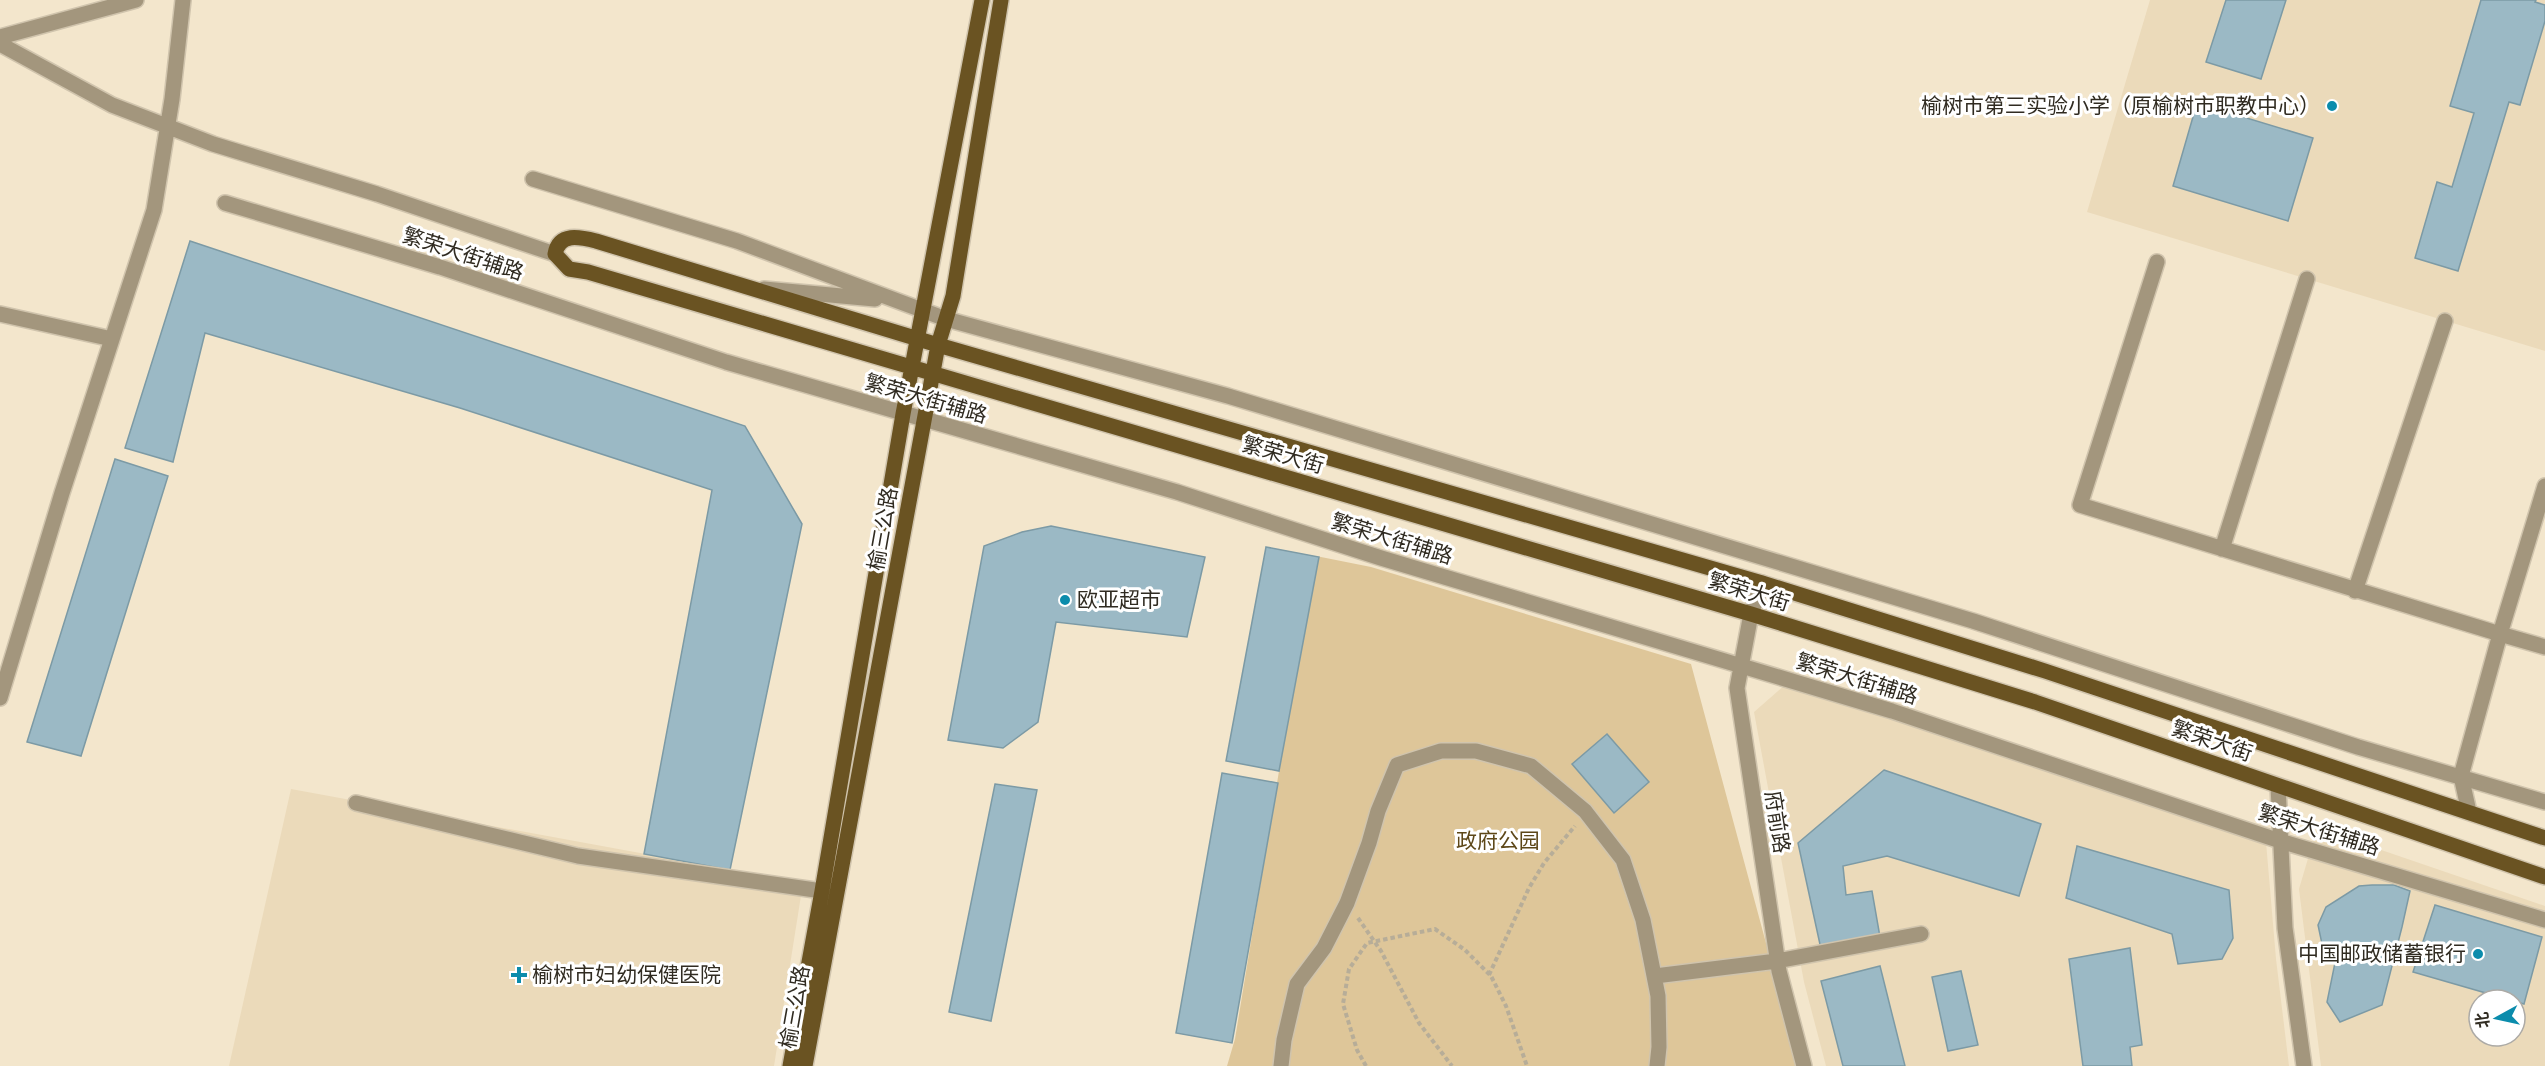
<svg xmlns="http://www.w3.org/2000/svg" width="2545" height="1066" viewBox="0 0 2545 1066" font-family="Jost,'Noto Sans SC',sans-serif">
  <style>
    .built { fill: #ebdaba; fill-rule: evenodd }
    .green { fill: #dec699 }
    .building { fill: #9bb9c5; stroke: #7c9aa5; stroke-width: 1.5 }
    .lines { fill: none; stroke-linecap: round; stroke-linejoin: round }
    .minor-casing { stroke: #d0c4ad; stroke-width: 18 }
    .major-casing { stroke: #d0c4ad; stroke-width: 18 }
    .path { stroke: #b7ad98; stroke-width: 4; stroke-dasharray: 4.5 3; stroke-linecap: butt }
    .minor { stroke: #a3967d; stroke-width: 15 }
    .major { stroke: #6a5322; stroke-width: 15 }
    .poi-dot { fill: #0b8cac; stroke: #fff; stroke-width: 2 }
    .labels { text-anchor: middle; stroke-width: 6; stroke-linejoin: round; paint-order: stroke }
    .poi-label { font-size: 21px; fill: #302b21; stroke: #fff; text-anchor: end }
    .street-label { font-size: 21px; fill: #302b21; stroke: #fff }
    .park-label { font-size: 21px; fill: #5d4718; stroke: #fff }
  </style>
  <rect width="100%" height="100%" fill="#f3e6cc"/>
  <!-- built -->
  <path class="built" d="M2150,0H2545V351L2087,212Z
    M1786,684L2266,842L2276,959L2289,1066H1826L1804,982L1754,712Z
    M291,789L803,883L774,1066H229Z
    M2317,828L2545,906V1066H2321L2299,889ZM2479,1000H2515V1036H2479Z"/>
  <!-- green -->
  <path class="green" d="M1316,556L1371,567L1691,664L1799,1066H1227L1235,1039L1279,771L1319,557Z"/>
  <!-- building -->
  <path class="building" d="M2226,0H2286L2261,79L2206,62Z
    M2481,0H2536L2535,2L2545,5V21L2520,105L2509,102L2458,271L2415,258L2437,182L2452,187L2474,113L2450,106Z
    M2197,103L2313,138L2288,221L2173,186Z
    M190,241L745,426L802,524L730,870L644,854L712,490L460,408L205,333L173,462L125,448Z
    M115,459L168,476L81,756L27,742Z
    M1051,526L1205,557L1187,637L1056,622L1038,722L1003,748L948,740L984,546L1022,532Z
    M1266,547L1319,557L1279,771L1226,761Z
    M1607,734L1649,782L1614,813L1572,764Z
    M1884,770L2041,824L2019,896L1887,856L1843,866L1846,895L1872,891L1880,937L1821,949L1798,843Z
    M1222,773L1278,783L1232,1043L1176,1033Z
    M995,784L1037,790L991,1021L949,1012Z
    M2077,846L2229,890L2233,938L2222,959L2178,964L2172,934L2066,898Z
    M2372,885H2394L2410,891L2402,927L2382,1005L2340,1022L2327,1002L2336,958L2322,944L2318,925L2326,907L2359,886Z
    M2435,905L2542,937L2524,1004L2413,972Z
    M2130,948L2142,1045L2130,1047L2132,1066H2083L2069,959Z
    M1880,966L1905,1066H1843L1821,981Z
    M1961,971L1978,1045L1948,1051L1932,977Z"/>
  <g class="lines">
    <defs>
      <path id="minor" d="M0,37L136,0
        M0,44L112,105L213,144L377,194L555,254
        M533,179L737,241L946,319L1228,396L1973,621L2358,747L2545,802
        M225,203L440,267L726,362L1177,492L1381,558L1892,711L2280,841L2545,920
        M2157,262L2080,505L2500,634L2461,776L2469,812
        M764,289L875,299
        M0,314L112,339
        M2545,486L2500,634L2545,647
        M2222,549L2307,279
        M1762,583L1751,614L1737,688L1779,971L1804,1066
        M2355,591L2445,321
        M0,698L62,493L154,210L172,99L183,0
        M2278,786L2285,928L2304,1066
        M356,803L578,856L822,891
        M1655,976L1777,961L1921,934
        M1281,1066L1284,1040L1297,984L1324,948L1347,903L1369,843L1378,811L1397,765L1441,751H1476L1531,766L1585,811L1623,860L1643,920L1658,996L1659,1047L1657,1066"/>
      <path id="major" d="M2545,838L2045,671L1762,583L938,345L596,241C580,237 559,232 555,254L569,269L588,272L1751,614L2035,702L2545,877
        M790,1066L822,891L903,414L982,0
        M805,1066L938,345L953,296L1001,0"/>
    </defs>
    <!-- minor casing -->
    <use href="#minor" class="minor-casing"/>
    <!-- major casing -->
    <use href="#major" class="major-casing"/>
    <!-- path -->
    <path class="path" d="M1358,918L1381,951L1419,1023L1452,1066
      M1489,975L1529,888L1544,863L1575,826
      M1366,1066L1357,1050L1343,1004L1349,969L1367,943L1435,929L1465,950L1491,976L1506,1006L1527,1066"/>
    <!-- minor -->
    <use href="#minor" class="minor"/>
    <!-- major -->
    <use href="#major" class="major"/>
  </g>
  <!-- markers -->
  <g class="poi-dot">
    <circle cx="2332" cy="106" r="6"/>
    <circle cx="1065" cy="600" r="6"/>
    <circle cx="2478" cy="954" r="6"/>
    <path d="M516 966h6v6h6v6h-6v6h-6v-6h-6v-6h6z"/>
  </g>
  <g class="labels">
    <!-- poi labels -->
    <g class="poi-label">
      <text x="2320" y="113">榆树市第三实验小学（原榆树市职教中心）</text>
      <text x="1077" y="607" text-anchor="start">欧亚超市</text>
      <text x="2466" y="961">中国邮政储蓄银行</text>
      <text x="532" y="982" text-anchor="start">榆树市妇幼保健医院</text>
    </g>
    <!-- street labels -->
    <g class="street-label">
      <text transform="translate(463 254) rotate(18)" y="7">繁荣大街辅路</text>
      <text transform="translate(926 399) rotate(16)" y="7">繁荣大街辅路</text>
      <text transform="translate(1283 455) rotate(16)" y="7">繁荣大街</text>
      <text transform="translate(883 529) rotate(-80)" y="7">榆三公路</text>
      <text transform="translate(1392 539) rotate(17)" y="7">繁荣大街辅路</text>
      <text transform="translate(1749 592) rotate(17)" y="7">繁荣大街</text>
      <text transform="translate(1857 679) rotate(17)" y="7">繁荣大街辅路</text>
      <text transform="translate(2212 741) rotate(19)" y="7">繁荣大街</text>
      <text transform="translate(1777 822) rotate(81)" y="7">府前路</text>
      <text transform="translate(2319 830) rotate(17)" y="7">繁荣大街辅路</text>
      <text transform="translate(795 1007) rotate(-80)" y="7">榆三公路</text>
    </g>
    <!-- park labels -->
    <g class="park-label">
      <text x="1498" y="848">政府公园</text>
    </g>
  </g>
  <!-- north arrow -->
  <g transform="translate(2497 1018) rotate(262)"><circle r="28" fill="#ffffff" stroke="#acaaa6" stroke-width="1.5"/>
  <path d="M0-4.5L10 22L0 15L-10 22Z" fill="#0b8cac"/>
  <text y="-9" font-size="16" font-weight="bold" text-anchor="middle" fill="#302b21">北</text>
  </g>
</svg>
